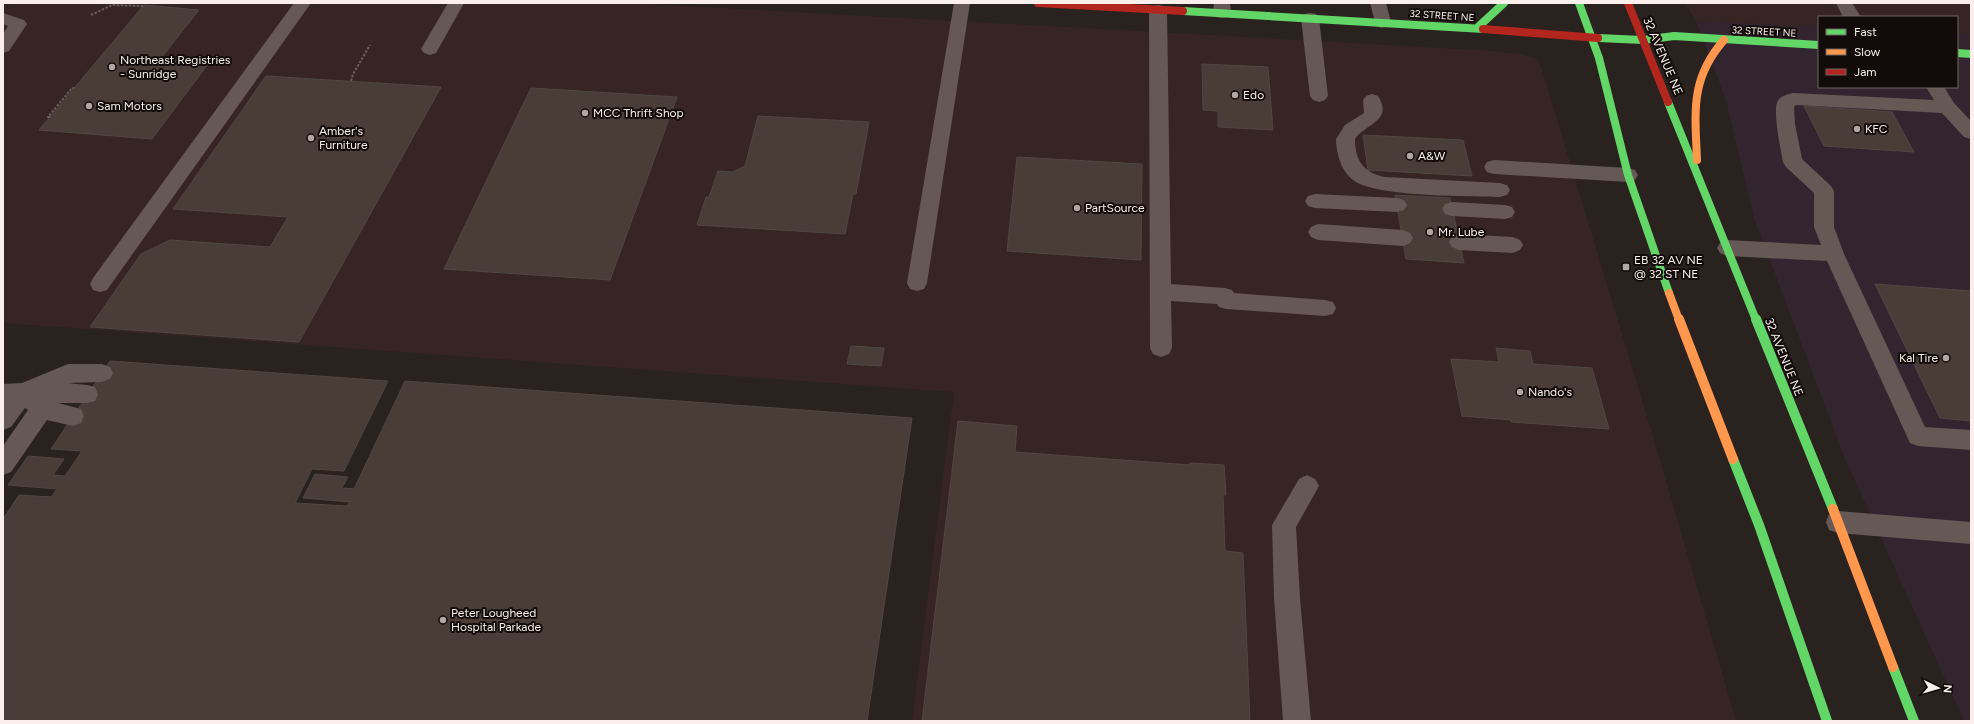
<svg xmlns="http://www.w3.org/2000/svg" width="1974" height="724" viewBox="0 0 1974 724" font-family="Figtree,sans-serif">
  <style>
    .commercial { fill: #372526 }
    .industrial { fill: #33252f }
    .building { fill: #4a3c37; stroke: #4f4745 }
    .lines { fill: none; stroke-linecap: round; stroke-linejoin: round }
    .path { stroke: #675d5a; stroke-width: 2; stroke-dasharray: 2.5 1.5; stroke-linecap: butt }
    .lane { fill: #665855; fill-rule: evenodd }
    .fast-far1 { stroke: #63d668; stroke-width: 8 }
    .fast { stroke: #63d668; stroke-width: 10 }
    .slow-far1 { stroke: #ff974d; stroke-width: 8 }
    .slow { stroke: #ff974d; stroke-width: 10 }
    .jam { stroke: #b3261e; stroke-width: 8 }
    .poi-dot { fill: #b1a7a4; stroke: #120b09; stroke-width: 1.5 }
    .labels { text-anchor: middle; stroke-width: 4; stroke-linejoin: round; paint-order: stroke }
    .far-street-label { font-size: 10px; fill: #faefeb; stroke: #120b09 }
    .street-label { font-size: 12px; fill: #faefeb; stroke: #120b09 }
    .poi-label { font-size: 12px; fill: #faefeb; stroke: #120b09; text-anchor: start }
  </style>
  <rect width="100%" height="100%" fill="#2a221f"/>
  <!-- commercial -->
  <path class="commercial" d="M3,3H633L1494,51L1525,55L1539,60L1655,443L1736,721H912L954,392L3,323Z
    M1685,3H1971V35L1957,34V17H1819V27L1696,21Z"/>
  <!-- industrial -->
  <path class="industrial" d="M1696,21L1819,27V87H1957V34L1971,35V721H1964L1844,456L1754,218L1726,100Z"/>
  <!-- building -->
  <path class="building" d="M144,5L199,10L161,58L207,60L205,63L208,64L152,139L39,130Z
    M1202,64L1268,67L1273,130L1218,127V111L1203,110Z
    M266,76L441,87L299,342L90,327L141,254L170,240L270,247L288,217L173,209Z
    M531,88L677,97L610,280L444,269Z
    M1804,106L1892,112L1914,152L1824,146Z
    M758,116L869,122L856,194H853L845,234L697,225L706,197H709L718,171L733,172L745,166Z
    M1363,135L1463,140L1472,176L1368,170Z
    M1017,157L1142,164L1141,260L1007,251Z
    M1395,195L1450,198L1464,263L1406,259Z
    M1875,284L1971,291V421L1940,418Z
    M851,346L884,348L881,366L847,364Z
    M1496,348L1530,351L1533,364L1592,368L1609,429L1511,422V420L1462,416L1451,359L1499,362Z
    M110,361L388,381L344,471L312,469L295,503L347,506L350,502L303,498L315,474L348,477L342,488L354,489L405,381L912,418L867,721H3V519L19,495L51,497L57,489L8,485L28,456L64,459L53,475L65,476L82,451L51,449Z
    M958,421L1017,426L1015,452L1190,465V463L1224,465L1226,495H1223L1225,551L1243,553L1250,721H922Z"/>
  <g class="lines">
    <!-- path -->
    <path class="path" d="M91,15L112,5L143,6
      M351,81L353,74L370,45
      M50,117H48L72,88H74"/>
    <!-- lane -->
    <path class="lane" d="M294,3H311L107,290L100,292L93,290L90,284L93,278Z
      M448,3H464L436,53L430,55L424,53L421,49Z
      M954,3H970L927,283L924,289L917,291L910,289L907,283Z
      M1214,3H1230L1231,13L1228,17L1222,18L1216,17L1213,13Z
      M1370,3H1386L1391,22L1388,26L1382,28L1376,26Z
      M1836,3H1852L1861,17H1843Z
      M1158,5L1164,6L1167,10L1171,284L1225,288L1232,290L1234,293L1325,300L1333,302L1336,308L1333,314L1325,316L1226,309L1219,307L1217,304L1171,301L1172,348L1169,354L1161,357L1153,354L1150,348L1149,10L1152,6Z
      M3,13L24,20L27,24L9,51L3,53V34L8,26L3,24Z
      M1310,13L1316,14L1319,18L1328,96L1325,100L1319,102L1313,100L1310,96L1301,18L1304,14Z
      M1926,87H1944L1954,103L1971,121V139L1964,137L1942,113L1796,105L1794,107L1795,124L1802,159L1831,186L1834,191V227L1844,254L1925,427L1971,430V450L1918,446L1910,443L1827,261L1727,256L1720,253L1717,248L1720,243L1727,240L1821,245L1814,227V193L1786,167L1783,162C1781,150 1771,107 1779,99C1782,96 1788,94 1793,93L1934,100Z
      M1372,94L1378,96C1394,121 1365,124 1355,139C1355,161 1364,173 1385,177L1500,183L1507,185L1510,190L1507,195L1500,197C1469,196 1374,197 1353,180C1341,171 1336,153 1336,139L1345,125L1364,113L1363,100L1366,96Z
      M1494,160L1628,168L1635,170L1638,175L1635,180L1628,182L1494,174L1487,172L1484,167L1487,162Z
      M1315,194L1397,198L1404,200L1407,205L1404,210L1397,212L1315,208L1308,206L1305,201L1308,196Z
      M1452,202L1505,205L1512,207L1515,212L1512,217L1505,219L1452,216L1445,214L1442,209L1445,204Z
      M1318,224L1403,230L1410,233L1413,238L1410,243L1403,246L1318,240L1311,237L1308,232L1311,227Z
      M1459,234L1513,237L1520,240L1523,245L1520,250L1513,253L1459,250L1452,247L1449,242L1452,237Z
      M68,364H102L110,367L113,373L110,379L102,382L67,383L87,385L95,387L98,394L95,401L87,403H58L81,409L84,416L81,423L73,426L47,420L11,472L3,475V446L28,410L25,408L11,427L3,430V384L22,383Z
      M1307,475L1315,479L1319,486L1296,527L1300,598L1311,721H1283L1274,598L1272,525L1299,479Z
      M1838,511L1971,522V544L1838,533L1829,530L1826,522L1829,514Z"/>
    <!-- fast-far1 -->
    <path class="fast-far1" d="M1579,3L1599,58L1628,175L1669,293
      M1183,11L1483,29
      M1477,28L1504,3
      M1598,38L1643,40L1674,36L1819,45
      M1957,53L1971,54
      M1668,102L1756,320"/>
    <!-- fast -->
    <path class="fast" d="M1756,319L1833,509
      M1733,459L1759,525L1827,721
      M1893,667L1914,721"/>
    <!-- slow-far1 -->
    <path class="slow-far1" d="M1697,160C1695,111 1690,79 1724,40
      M1669,293L1679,320"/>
    <!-- slow -->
    <path class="slow" d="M1679,319L1733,459
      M1833,509L1893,667"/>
    <!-- jam -->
    <path class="jam" d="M1038,3L1183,11
      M1628,3L1668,102
      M1483,29L1598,38"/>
  </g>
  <!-- markers -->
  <g class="poi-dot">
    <circle cx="112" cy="67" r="4"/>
    <circle cx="1235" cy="95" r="4"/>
    <circle cx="89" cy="106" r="4"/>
    <circle cx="585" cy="113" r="4"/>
    <circle cx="1857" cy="129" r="4"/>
    <circle cx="311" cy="138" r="4"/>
    <circle cx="1410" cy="156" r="4"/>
    <circle cx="1077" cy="208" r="4"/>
    <circle cx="1430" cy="232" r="4"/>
    <rect x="1622" y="263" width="8" height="8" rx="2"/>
    <circle cx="1946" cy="358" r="4"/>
    <circle cx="1520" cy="392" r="4"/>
    <circle cx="443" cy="620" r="4"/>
  </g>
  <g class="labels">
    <!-- far-street labels -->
    <g class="far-street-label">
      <text transform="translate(1442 15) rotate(4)" y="4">32 STREET NE</text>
      <text transform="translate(1764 31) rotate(3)" y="4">32 STREET NE</text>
    </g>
    <!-- street labels -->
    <g class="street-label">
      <text transform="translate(1663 56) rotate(67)" y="4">32 AVENUE NE</text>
      <text transform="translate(1784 357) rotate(68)" y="4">32 AVENUE NE</text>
    </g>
    <!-- poi labels -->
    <g class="poi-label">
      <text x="120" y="64">Northeast Registries<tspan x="120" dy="14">- Sunridge</tspan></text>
      <text x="1243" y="99">Edo</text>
      <text x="97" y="110">Sam Motors</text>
      <text x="593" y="117">MCC Thrift Shop</text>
      <text x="1865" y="133">KFC</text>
      <text x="319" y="135">Amber's<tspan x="319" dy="14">Furniture</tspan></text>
      <text x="1418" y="160">A&amp;W</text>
      <text x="1085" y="212">PartSource</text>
      <text x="1438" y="236">Mr. Lube</text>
      <text x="1634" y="264">EB 32 AV NE<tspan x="1634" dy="14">@ 32 ST NE</tspan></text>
      <text x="1938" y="362" text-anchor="end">Kal Tire</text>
      <text x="1528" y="396">Nando's</text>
      <text x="451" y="617">Peter Lougheed<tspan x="451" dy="14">Hospital Parkade</tspan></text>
    </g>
  </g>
  <!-- border -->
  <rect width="1974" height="724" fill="none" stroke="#faefeb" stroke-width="8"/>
  <!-- legend -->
  <rect x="1818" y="16" width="140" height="72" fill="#120b09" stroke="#6f6663"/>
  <rect x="1826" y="29" width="20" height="6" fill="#63d668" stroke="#6f6663"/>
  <text x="1854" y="36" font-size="12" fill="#faefeb">Fast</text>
  <rect x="1826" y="49" width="20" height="6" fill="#ff974d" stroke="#6f6663"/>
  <text x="1854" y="56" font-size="12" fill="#faefeb">Slow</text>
  <rect x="1826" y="69" width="20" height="6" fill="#b3261e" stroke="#6f6663"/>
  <text x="1854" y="76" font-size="12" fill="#faefeb">Jam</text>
  <!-- north arrow -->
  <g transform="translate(1938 688) rotate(95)" stroke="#120b09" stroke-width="3" paint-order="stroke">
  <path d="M0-3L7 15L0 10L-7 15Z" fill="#faefeb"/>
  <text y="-6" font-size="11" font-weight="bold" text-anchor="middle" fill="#faefeb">N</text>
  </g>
</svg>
